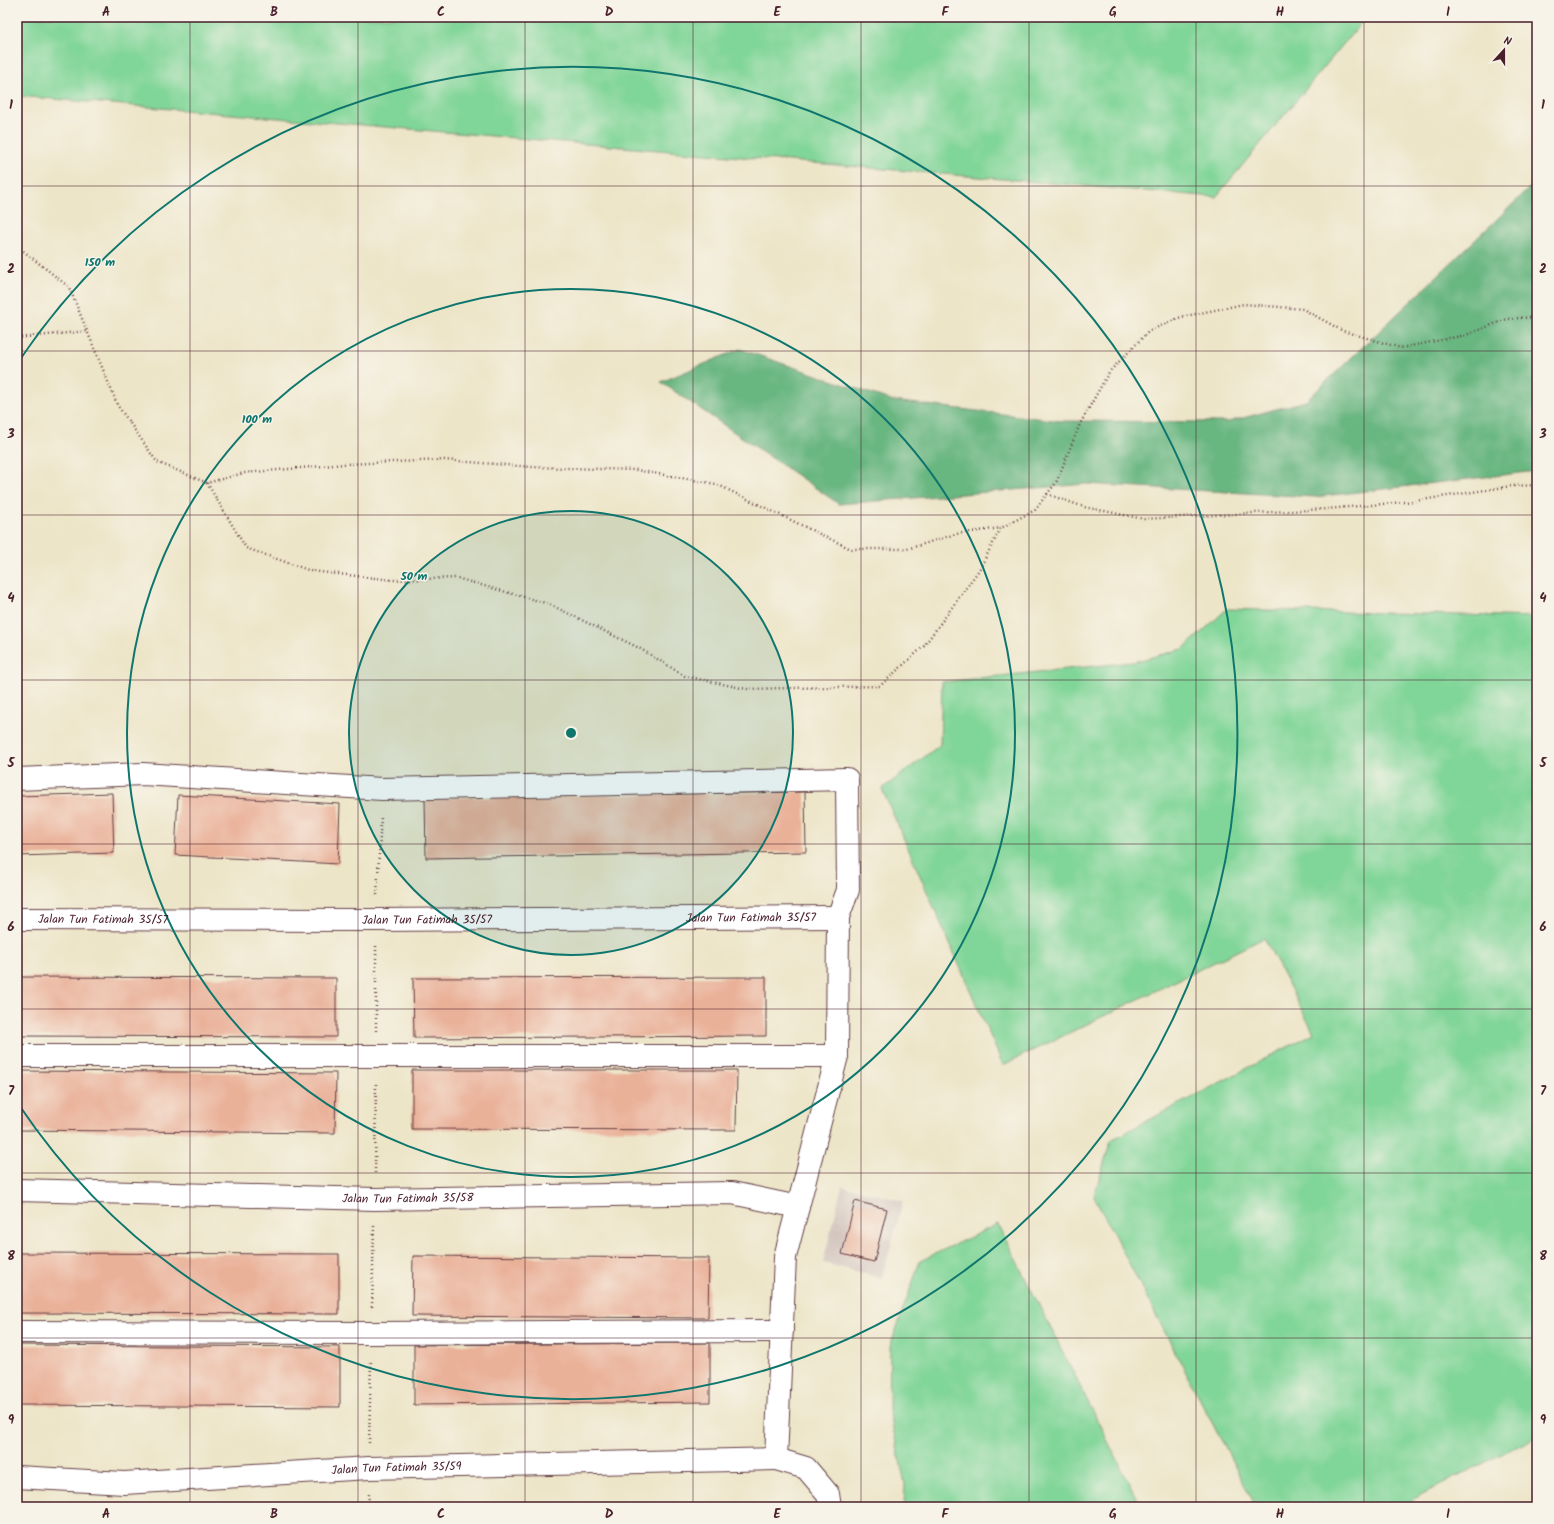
<svg xmlns="http://www.w3.org/2000/svg" width="1554" height="1524" viewBox="0 0 1554 1524" font-family="Kalam,sans-serif">
  <style>
    .industrial { fill: #cfc0ba }
    .green { fill: #80d598; stroke: #657a62 }
    .forest { fill: #68b680; stroke: #596a56 }
    .building { fill: #eab199 }
    .lines { fill: none; stroke-linecap: round; stroke-linejoin: round }
    .minor-casing { stroke: #623d43; stroke-width: 24 }
    .path { stroke: #623d43; stroke-width: 2.5; stroke-dasharray: 1 3; stroke-linecap: butt }
    .minor { stroke: #fff; stroke-width: 22 }
    .grid { fill: none; stroke: #4a1f2b; stroke-width: 1; stroke-opacity: 0.55 }
    .ring { fill: none; stroke: #0f766e; stroke-width: 2 }
    .labels { text-anchor: middle; stroke-width: 3; stroke-linejoin: round; paint-order: stroke }
    .street-label { font-size: 12px; fill: #4a1f2b; stroke: #f7f3e8 }
    .centre { fill: #0f766e; stroke: #f7f3e8; stroke-width: 2 }
    .ring-label { font-size: 12px; text-anchor: middle; font-weight: bold; fill: #0f766e; stroke: #f7f3e8; stroke-width: 3; stroke-linejoin: round; paint-order: stroke }
    .neatline { fill: none; stroke: #4a1f2b; stroke-width: 1.5 }
    .grid-label { font-size: 13px; text-anchor: middle; font-weight: bold; fill: #4a1f2b }
  </style>
  <rect width="100%" height="100%" fill="#f7f3e8"/>
  <filter id="ink" filterUnits="userSpaceOnUse"><feTurbulence type="fractalNoise" baseFrequency=".025" numOctaves="2"/><feDisplacementMap in="SourceGraphic" scale="8" xChannelSelector="R" yChannelSelector="G"/><feConvolveMatrix kernelMatrix="1 2 1 2 8 2 1 2 1" color-interpolation-filters="sRGB"/></filter>
  <filter id="wash" filterUnits="userSpaceOnUse"><feTurbulence type="fractalNoise" baseFrequency=".012" numOctaves="4" result="noise"/><feDisplacementMap in="SourceGraphic" scale="16" xChannelSelector="R" yChannelSelector="G"/><feGaussianBlur stdDeviation="0.9" result="paint"/><feColorMatrix in="noise" values="0 0 0 0 0 0 0 0 0 0 0 0 0 0 0 0 0 1.4 0 .05"/><feComposite in="paint" operator="in"/></filter>
  <g filter="url(#wash)">
    <rect width="100%" height="100%" fill="#ede5c8"/>
    <!-- industrial -->
    <path class="industrial" d="M842,1186L903,1201L882,1278L823,1263Z"/>
    <!-- green -->
    <path class="green" d="M17,17H1366L1216,197L17,96Z
      M1227,609L1537,617V1436L1398,1507H1256L1094,1196L1111,1140L1314,1033L1264,938L1003,1065L882,789L940,745L942,682L1133,662L1183,649Z
      M998,1224L1141,1507H904L905,1484L889,1410L890,1347L920,1261Z"/>
    <!-- forest -->
    <path class="forest" d="M1537,181V471L1315,497L1087,484L839,504L661,382L740,349L893,401L1061,421L1228,422L1306,401Z"/>
    <g id="blocks">
      <!-- building -->
      <path class="building" d="M805,792L806,852L426,858L425,798Z
        M112,793L114,853L17,856V796Z
        M178,795L340,804L338,864L175,855Z
        M17,977L336,978V1037L17,1036Z
        M766,977V1036L414,1038L413,978Z
        M412,1070H737L736,1130L412,1129Z
        M17,1071L336,1073L335,1133L17,1130Z
        M855,1201L887,1209L874,1262L842,1254Z
        M17,1253L339,1254V1314L17,1313Z
        M413,1256L709,1258L708,1318L412,1316Z
        M710,1343V1402L414,1405V1345Z
        M17,1345L340,1347V1407L17,1405Z"/>
    </g>
  </g>
  <g filter="url(#ink)">
    <use href="#blocks" fill-opacity="0" stroke="#623d43" stroke-width="1"/>
    <g class="lines">
      <defs>
        <g id="minor">
          <path d="M17,779L143,774L382,789L847,779L848,890L838,917L837,1056L785,1257L776,1459L806,1468L828,1494L830,1507"/>
          <path id="s1" d="M17,919L376,920L838,917"/>
          <path d="M17,1056H837"/>
          <path id="s2" d="M17,1190L375,1199L732,1193L798,1207"/>
          <path d="M17,1332L372,1333L782,1331"/>
          <path id="s3" d="M17,1477L124,1483L369,1468L776,1459"/>
        </g>
      </defs>
      <!-- minor casing -->
      <use href="#minor" class="minor-casing"/>
      <!-- path -->
      <path class="path" d="M17,246L69,287L118,406L157,462L207,483L244,473L345,464L444,460L532,467L636,470L716,484L851,549H907L956,534L1001,528
        M17,338L88,331
        M207,483L246,548L311,571L393,580L456,578L549,604L639,648L685,676L746,689L880,686L924,646L979,570L1001,528L1035,510L1047,494L1056,483L1080,424L1109,372L1149,331L1181,317L1244,304L1303,309L1343,331L1401,348L1466,335L1507,319L1537,317
        M1047,494L1084,507L1144,519L1327,509L1415,501L1511,486L1537,485
        M377,895L381,816
        M376,946V1031
        M375,1173L376,1082
        M372,1307L374,1226
        M369,1443L371,1360
        M368,1507L369,1494"/>
      <!-- minor -->
      <use href="#minor" class="minor"/>
    </g>
  </g>
  <!-- grid -->
  <path class="grid" d="M190,17V1507M358,17V1507M525,17V1507M693,17V1507M861,17V1507M1029,17V1507M1196,17V1507M1364,17V1507M17,186H1537M17,351H1537M17,515H1537M17,680H1537M17,844H1537M17,1009H1537M17,1173H1537M17,1338H1537"/>
  <!-- distance rings -->
  <circle cx="571" cy="733" r="222" fill="#0f766e" fill-opacity=".12"/>
  <g class="ring">
    <circle cx="571" cy="733" r="222"/>
    <circle cx="571" cy="733" r="444"/>
    <path d="M19 361A666 666 0 1 1 19 1105"/>
  </g>
  <g class="labels">
    <!-- street labels -->
    <g class="street-label">
      <text dy="4" stroke="none"><textPath href="#s1" startOffset="734">Jalan Tun Fatimah 35/57</textPath></text>
      <text dy="4" stroke="none"><textPath href="#s1" startOffset="86">Jalan Tun Fatimah 35/57</textPath></text>
      <text dy="4" stroke="none"><textPath href="#s1" startOffset="410">Jalan Tun Fatimah 35/57</textPath></text>
      <text dy="4" stroke="none"><textPath href="#s2" startOffset="391">Jalan Tun Fatimah 35/58</textPath></text>
      <text dy="4" stroke="none"><textPath href="#s3" startOffset="380">Jalan Tun Fatimah 35/59</textPath></text>
    </g>
  </g>
  <circle cx="571" cy="733" r="6" class="centre"/>
  <g class="ring-label">
    <text x="100" y="266">150 m</text>
    <text x="257" y="423">100 m</text>
    <text x="414" y="580">50 m</text>
  </g>
  <!-- margin -->
  <rect width="1554" height="1524" fill="none" stroke="#f7f3e8" stroke-width="44"/>
  <!-- north arrow -->
  <g transform="translate(1504 50) rotate(21)" stroke="#f7f3e8" stroke-width="3" paint-order="stroke">
  <path d="M0-3L7 15L0 10L-7 15Z" fill="#4a1f2b"/>
  <text y="-6" font-size="11" font-weight="bold" text-anchor="middle" fill="#4a1f2b">N</text>
  </g>
  <rect x="22" y="22" width="1510" height="1480" class="neatline"/>
  <g class="grid-label">
    <text x="106" y="16">A</text>
    <text x="274" y="16">B</text>
    <text x="441" y="16">C</text>
    <text x="609" y="16">D</text>
    <text x="777" y="16">E</text>
    <text x="945" y="16">F</text>
    <text x="1113" y="16">G</text>
    <text x="1280" y="16">H</text>
    <text x="1448" y="16">I</text>
    <text x="11" y="109">1</text>
    <text x="1543" y="109">1</text>
    <text x="11" y="273">2</text>
    <text x="1543" y="273">2</text>
    <text x="11" y="438">3</text>
    <text x="1543" y="438">3</text>
    <text x="11" y="602">4</text>
    <text x="1543" y="602">4</text>
    <text x="11" y="767">5</text>
    <text x="1543" y="767">5</text>
    <text x="11" y="931">6</text>
    <text x="1543" y="931">6</text>
    <text x="11" y="1095">7</text>
    <text x="1543" y="1095">7</text>
    <text x="11" y="1260">8</text>
    <text x="1543" y="1260">8</text>
    <text x="11" y="1424">9</text>
    <text x="1543" y="1424">9</text>
    <text x="106" y="1518">A</text>
    <text x="274" y="1518">B</text>
    <text x="441" y="1518">C</text>
    <text x="609" y="1518">D</text>
    <text x="777" y="1518">E</text>
    <text x="945" y="1518">F</text>
    <text x="1113" y="1518">G</text>
    <text x="1280" y="1518">H</text>
    <text x="1448" y="1518">I</text>
  </g>
</svg>
